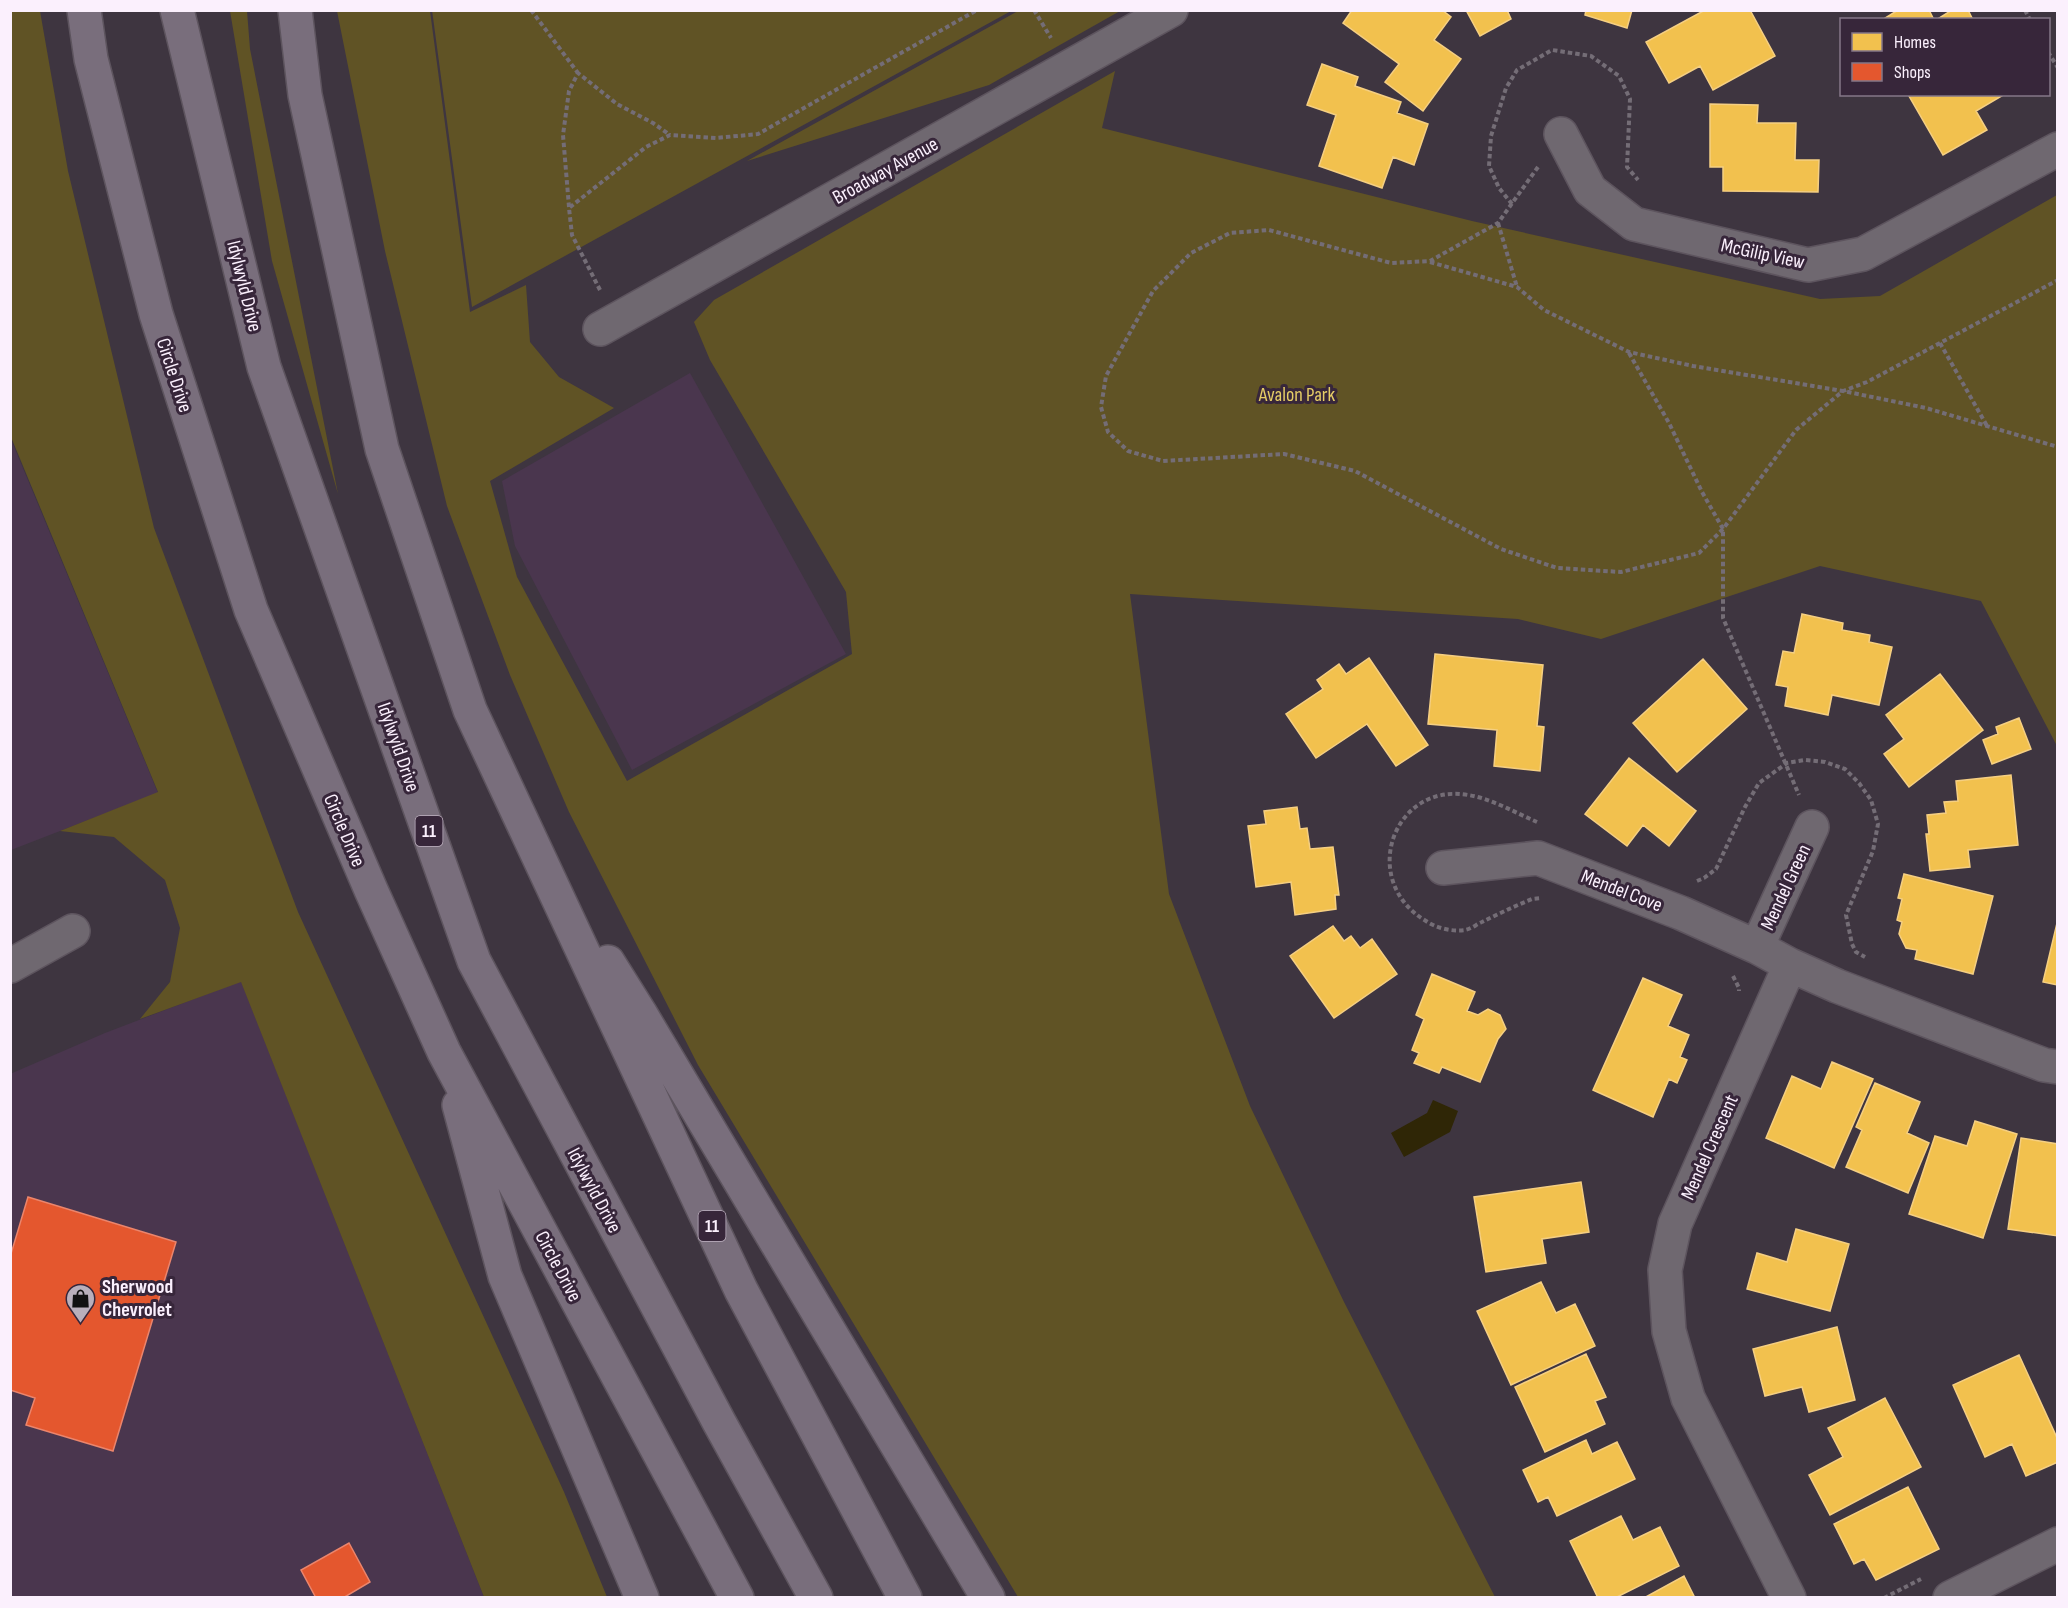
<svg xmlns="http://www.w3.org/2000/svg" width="2068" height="1608" viewBox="0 0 2068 1608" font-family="'Sofia Sans Condensed',sans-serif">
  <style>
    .built { fill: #4a364e }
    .green { fill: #605325 }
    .water { fill: #2f2606 }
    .homes { fill: #f2c14e; stroke: #f5cf82; stroke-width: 1.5 }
    .shops { fill: #e4572e; stroke: #eb856c; stroke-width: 1.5 }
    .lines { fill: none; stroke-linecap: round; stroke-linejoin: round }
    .minor-casing { stroke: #5d545e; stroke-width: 36 }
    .highway-casing { stroke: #5d545e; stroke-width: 36 }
    .path { stroke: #746d76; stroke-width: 4; stroke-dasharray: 4.5 3; stroke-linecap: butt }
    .minor { stroke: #6f6870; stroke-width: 33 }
    .highway { stroke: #796e7c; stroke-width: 33 }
    .labels { text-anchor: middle; stroke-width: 6; stroke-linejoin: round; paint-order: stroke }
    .shield { fill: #37263a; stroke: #c0b3c2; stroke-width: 1.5 }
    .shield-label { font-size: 18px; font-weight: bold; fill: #fbf0fd }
    .street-label { font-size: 20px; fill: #fbf0fd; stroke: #37263a }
    .park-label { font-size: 20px; fill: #e5cd66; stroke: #37263a }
    .poi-label { font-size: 20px; font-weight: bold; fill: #fbf0fd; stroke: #37263a; text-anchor: start }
  </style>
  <rect width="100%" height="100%" fill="#3e3540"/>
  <!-- built -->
  <path class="built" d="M690,373L846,654L632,770L515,546L502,481Z
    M10,437L158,793L11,850H10Z
    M241,981L484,1597H11L10,1074L105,1033Z"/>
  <!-- green -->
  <path class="green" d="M432,10H1011V11L472,307Z
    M10,11H40L68,171L154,528L298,912L564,1492L607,1597H484L241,982L140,1019L170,982L180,928L165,880L114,837L60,831L158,792L11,437Z
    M230,11H247L250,49L338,494L272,261Z
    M337,11H430L470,312L526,285L530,342L559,377L614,408L490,481L517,577L627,781L852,654L846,592L710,360L694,322L714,300L1115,71L1102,128L1472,221L1820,299L1880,296L2057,195V746L1981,601L1820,566L1601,639L1518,619L1130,594L1169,894L1250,1106L1344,1302L1495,1597H1018L698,1065L569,812L510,675L447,506L385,251Z
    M1018,11H1120L989,85L747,161Z"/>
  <!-- water -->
  <path class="water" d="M1433,1100L1458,1111L1450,1132L1404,1157L1391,1133L1427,1113Z"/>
  <!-- homes -->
  <path class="homes" d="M1352,10H1442L1451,17L1434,40L1461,59L1423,111L1385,82L1399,64L1343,23Z
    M1466,10H1507L1511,19L1480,36Z
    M1586,10H1632L1627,28L1585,15Z
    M1705,10H1750L1775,56L1713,90L1700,66L1669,83L1646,42Z
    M1898,10H1929L1934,20H1882Z
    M1952,10H1968L1973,20H1936Z
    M1322,64L1358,77L1355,86L1401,102L1397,113L1428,124L1414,165L1393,157L1382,188L1319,166L1336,115L1307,105Z
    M1911,94H2005L1976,111L1987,130L1943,155L1909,96Z
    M1710,104L1758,105L1757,123H1796L1795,160H1819L1818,192L1723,191V167H1710Z
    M1802,614L1843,623L1842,630L1870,635L1869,642L1892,647L1879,705L1832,695L1828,715L1785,706L1788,687L1776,685L1783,651L1794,653Z
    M1435,654L1543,665L1537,726L1544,727L1540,771L1494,766L1497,730L1428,724Z
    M1369,658L1428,745L1396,766L1367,724L1316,758L1286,714L1323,689L1317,680L1339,664L1346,674Z
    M1703,659L1747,709L1677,772L1633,723Z
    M1940,674L1983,730L1909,787L1884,754L1904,739L1886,715Z
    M2019,718L2031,749L1992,764L1983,740L1998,734L1996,727Z
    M1629,758L1696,811L1669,846L1643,825L1627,846L1585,814Z
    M2011,775L2018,845L1968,850L1970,867L1930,871L1926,834H1929L1927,815L1946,813L1944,802L1958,801L1956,781Z
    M1297,807L1300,829L1307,828L1310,849L1333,847L1339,895H1335L1336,909L1295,915L1291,882L1256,887L1248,826L1266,824L1264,811Z
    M1904,874L1993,896L1973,974L1915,959L1917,950L1906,948L1899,934L1902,922L1897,920L1902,899L1898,898Z
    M2058,919V985L2043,982Z
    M1333,926L1344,941L1351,936L1360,948L1372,939L1397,974L1334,1018L1290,956Z
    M1432,974L1475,992L1467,1011L1478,1015L1488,1009L1500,1015L1506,1029L1498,1039L1480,1082L1442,1067L1439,1073L1414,1063L1419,1053L1412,1050L1424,1019L1416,1015Z
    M1643,978L1682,995L1668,1026L1689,1035L1680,1057L1687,1060L1677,1083L1669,1079L1653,1117L1593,1090Z
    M1832,1062L1873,1079L1834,1168L1766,1138L1792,1076L1821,1089Z
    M1875,1083L1920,1102L1907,1133L1929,1143L1908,1193L1846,1167L1862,1130L1856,1127Z
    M1975,1121L2017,1134L1983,1238L1909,1214L1935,1136L1967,1146Z
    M2021,1138L2058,1144V1236L2008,1229Z
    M1581,1182L1589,1232L1542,1239L1546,1263L1486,1272L1474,1197Z
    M1796,1229L1849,1244L1830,1311L1747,1289L1757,1253L1787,1262Z
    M1541,1282L1556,1313L1575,1304L1595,1346L1511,1385L1477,1311Z
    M1837,1327L1855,1400L1809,1412L1802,1387L1765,1396L1753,1349Z
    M1586,1354L1606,1397L1595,1401L1605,1424L1545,1452L1515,1387Z
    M2019,1355L2058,1440V1462L2026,1476L2012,1444L1985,1457L1953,1385Z
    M1885,1398L1921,1467L1830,1515L1809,1475L1843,1457L1828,1428Z
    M1586,1440L1592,1454L1617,1442L1635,1479L1557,1516L1548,1497L1538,1502L1523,1470Z
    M1908,1487L1939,1549L1876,1580L1864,1559L1854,1564L1834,1524Z
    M1621,1516L1633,1540L1660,1527L1679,1566L1615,1598H1598L1570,1541Z
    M1684,1576L1695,1598H1644Z"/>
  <!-- shops -->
  <path class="shops" d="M28,1197L176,1242L113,1451L26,1425L35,1398L10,1390V1257Z
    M349,1543L370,1582L343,1598H316L301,1570Z"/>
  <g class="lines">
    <defs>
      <path id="minor" d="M1561,134L1590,190L1634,224L1808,265L1863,254L2058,149
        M600,329L1171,10
        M1443,868L1538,858L1681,913L1757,947L1790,965
        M1757,947L1812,827
        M10,966L73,931
        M1789,1598L1688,1398L1669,1331L1665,1270L1675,1224L1790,965L1837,986L2044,1065L2058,1067
        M1950,1598L2058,1544"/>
      <path id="highway" d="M84,10L91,59L156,314L251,610L371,890L444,1052L737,1598
        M177,10L264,367L474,961L719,1422L816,1598
        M295,10L305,95L382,449L470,710L741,1290L905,1598
        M608,962L640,1013L988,1598
        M459,1105L505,1276L642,1598"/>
    </defs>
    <!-- minor casing -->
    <use href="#minor" class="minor-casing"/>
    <!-- highway casing -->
    <use href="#highway" class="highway-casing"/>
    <!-- path -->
    <path class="path" d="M531,10L578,73
      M1034,10L1051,38
      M2025,10L2030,20
      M2048,52L2058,68
      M1538,167L1498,223L1430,261L1391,263L1269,230L1230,233L1191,253L1153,291L1106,376L1101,407L1108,432L1128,451L1163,461L1284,454L1355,471L1501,549L1557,568L1621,572L1699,553L1723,529L1796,430L1843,391L1867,382L2058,280
      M1512,204L1499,188L1489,166L1491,136L1506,88L1517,70L1552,50L1591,56L1619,76L1630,99L1627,167L1638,180
      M569,207L563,135L569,91L578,73L617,104L653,123L670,135
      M1498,223L1517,287
      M1430,262L1517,287L1544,310L1629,352L1693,366L1843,391L1926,408L2058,447
      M600,290L572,235L569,208L646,147L670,135L716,138L758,134L977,10
      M1940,343L1987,426
      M1629,353L1669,423L1702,492L1723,529V618L1799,795
      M1537,822C1516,813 1490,798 1468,795C1393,782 1358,881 1426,921C1436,928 1452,932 1465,930C1471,929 1477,924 1482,922C1498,914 1515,906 1532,899L1542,898
      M1697,881L1704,878L1716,869L1745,807L1759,783L1787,763L1805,760L1825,762L1845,769L1859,783L1871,800L1878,824L1873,851L1846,915L1852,944L1856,952L1865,957
      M1733,976L1739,988V991
      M1884,1598L1921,1579"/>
    <!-- minor -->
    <use href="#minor" class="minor"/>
    <!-- highway -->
    <use href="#highway" class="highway"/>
  </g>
  <!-- icons -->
  <defs>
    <symbol id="shop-pin" viewBox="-11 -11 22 30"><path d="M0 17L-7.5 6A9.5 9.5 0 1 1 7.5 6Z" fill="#b9afbb" stroke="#37263a"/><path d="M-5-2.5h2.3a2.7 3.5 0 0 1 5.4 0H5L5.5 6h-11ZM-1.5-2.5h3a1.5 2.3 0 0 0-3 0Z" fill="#111"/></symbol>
  </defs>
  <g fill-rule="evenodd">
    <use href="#shop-pin" x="64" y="1282" width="33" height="45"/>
  </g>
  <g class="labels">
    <!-- shield labels -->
    <g class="shield">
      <rect x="415.5" y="816" width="27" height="30" rx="4.5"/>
      <rect x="698.5" y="1211" width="27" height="30" rx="4.5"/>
    </g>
    <g class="shield-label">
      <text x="429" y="837">11</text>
      <text x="712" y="1232">11</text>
    </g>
    <!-- street labels -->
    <g class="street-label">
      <text transform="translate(885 170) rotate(-29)" y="7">Broadway Avenue</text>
      <text transform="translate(1763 253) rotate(12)" y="7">McGilip View</text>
      <text transform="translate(245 286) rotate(76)" y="7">Idylwyld Drive</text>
      <text transform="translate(175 375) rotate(72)" y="7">Circle Drive</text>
      <text transform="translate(399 747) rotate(71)" y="7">Idylwyld Drive</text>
      <text transform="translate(345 830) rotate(67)" y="7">Circle Drive</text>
      <text transform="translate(1785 887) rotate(-65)" y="7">Mendel Green</text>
      <text transform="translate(1622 890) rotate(21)" y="7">Mendel Cove</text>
      <text transform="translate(1709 1147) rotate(-66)" y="7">Mendel Crescent</text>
      <text transform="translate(595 1190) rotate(62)" y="7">Idylwyld Drive</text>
      <text transform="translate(559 1266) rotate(62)" y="7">Circle Drive</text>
    </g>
    <!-- park labels -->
    <g class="park-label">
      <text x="1297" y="401">Avalon Park</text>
    </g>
    <!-- poi labels -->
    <g class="poi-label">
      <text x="102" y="1293">Sherwood<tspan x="102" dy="23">Chevrolet</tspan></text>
    </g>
  </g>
  <!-- border -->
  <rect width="2068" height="1608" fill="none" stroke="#fbf0fd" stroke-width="24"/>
  <!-- legend -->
  <rect x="1840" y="18" width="210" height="78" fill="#37263a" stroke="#857788" stroke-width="1.5"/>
  <rect x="1852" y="33" width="30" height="18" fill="#f2c14e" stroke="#857788" stroke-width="1.5"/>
  <text x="1894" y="48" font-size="18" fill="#fbf0fd">Homes</text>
  <rect x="1852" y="63" width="30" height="18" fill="#e4572e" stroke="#857788" stroke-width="1.5"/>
  <text x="1894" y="78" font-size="18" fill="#fbf0fd">Shops</text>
</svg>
